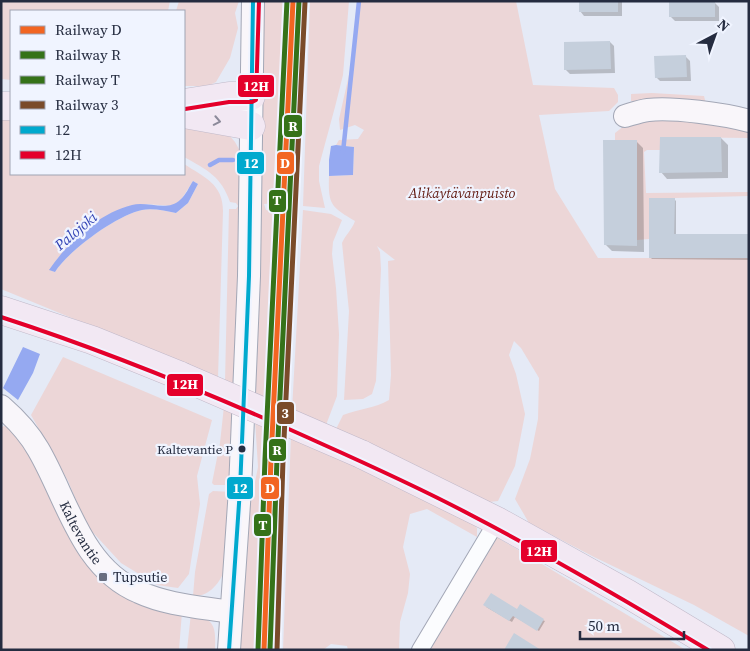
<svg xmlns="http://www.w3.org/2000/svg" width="750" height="651" viewBox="0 0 750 651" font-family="'Source Serif 4',serif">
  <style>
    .green { fill: #ecd6d7; fill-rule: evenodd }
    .water { fill: #95a9f1 }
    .shadow { fill: #0003 }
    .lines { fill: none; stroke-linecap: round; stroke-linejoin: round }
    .stream { stroke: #95a9f1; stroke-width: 4.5 }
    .building { fill: #c5cfdc }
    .street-casing { stroke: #a3a7b6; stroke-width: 18 }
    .secondary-casing { stroke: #a3a7b6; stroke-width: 24 }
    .highway-casing { stroke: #c1b9c9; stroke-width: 29 }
    .street { stroke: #fbfcfe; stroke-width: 16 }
    .secondary { stroke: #f9f6fa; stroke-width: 22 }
    .highway { stroke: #f2e8f3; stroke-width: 28 }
    .highway-bridge-casing { stroke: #c1b9c9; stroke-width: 29; stroke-linecap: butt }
    .highway-bridge { stroke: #f2e8f3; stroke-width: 28 }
    .bus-1-casing { stroke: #f0f4ff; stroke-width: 8 }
    .bus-2-casing { stroke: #f0f4ff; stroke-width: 8 }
    .bus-1 { stroke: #00a9ce; stroke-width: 4 }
    .bus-2 { stroke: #e4002b; stroke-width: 4 }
    .rail-1-casing { stroke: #f0f4ff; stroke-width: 9 }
    .rail-2-casing { stroke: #f0f4ff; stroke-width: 9 }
    .rail-3-casing { stroke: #f0f4ff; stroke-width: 9 }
    .rail-4-casing { stroke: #f0f4ff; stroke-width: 9 }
    .rail-1 { stroke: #f26522; stroke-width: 5 }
    .rail-2 { stroke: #357219; stroke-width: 5 }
    .rail-3 { stroke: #357219; stroke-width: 5 }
    .rail-4 { stroke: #7a4b2a; stroke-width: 5 }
    .oneway { stroke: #8c8a9a }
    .bus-dot { fill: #252c40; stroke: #f0f4ff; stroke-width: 2 }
    .poi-dot { fill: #686e80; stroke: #f0f4ff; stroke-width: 2 }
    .labels { text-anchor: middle; stroke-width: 4.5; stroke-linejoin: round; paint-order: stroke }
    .bus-label { font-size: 13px; fill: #252c40; stroke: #f0f4ff; text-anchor: end }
    .park-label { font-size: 14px; font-style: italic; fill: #5f160d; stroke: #f0f4ff }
    .street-label { font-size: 14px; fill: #252c40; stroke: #f0f4ff }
    .poi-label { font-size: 14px; fill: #252c40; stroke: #f0f4ff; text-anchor: start }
    .water-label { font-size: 15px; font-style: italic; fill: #3344b5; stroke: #f0f4ff }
    .line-badge { stroke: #f0f4ff; stroke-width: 2 }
    .badge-label { font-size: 14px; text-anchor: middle; font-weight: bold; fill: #fff }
  </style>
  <rect width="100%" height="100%" fill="#e5eaf6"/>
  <!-- green -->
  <path class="green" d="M1,1H170L168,11H11V80L1,79Z
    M179,1H239L235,13L238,28L230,58L216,82L208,86H184V11H176Z
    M261,1H287L278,203L264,204L266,210L278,212L260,650H237L246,527L258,467L255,420L252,418Z
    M310,1H349L343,75L335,107L319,166V181L325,208L303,206Z
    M357,1H516L533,85L614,88L618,95V102L609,111L539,115L555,189L598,258H749V636L694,605L594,557L529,523L515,499L530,459L538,419L539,378L521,348L514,341L509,355L516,374L525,414L515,466L498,501L489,502L336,429L343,415C359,409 375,408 389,400L391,375L388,261L395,260L377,246L380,252L381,269L376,381L372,394L363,399L344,400L349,311L342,243C345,235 352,230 355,221C331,207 328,205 329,176L353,175L354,147L336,145L339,140L358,139L364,130L355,125L340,130L339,119L351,66Z
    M652,93L704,96L706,104L631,101V94Z
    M1,116H11V174H184V164C204,177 223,184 223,211L218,378L1,289ZM193,181L198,184L188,203L176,213C166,211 153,208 142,210C117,215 68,251 55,272L50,270L58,258L93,224L147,204L172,206L181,200Z
    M652,116L749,128V138L660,137V150H647L644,152L646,193L749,192V196L675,198L649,239L637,240V141L615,140V133L624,126Z
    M184,123L229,135L235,142L240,151L238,387L225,381L229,209H236L238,206L236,203L230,202C221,176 207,170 184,157Z
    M303,210L331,214L342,220L333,242L332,254L336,288L339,334L337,396L326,425L292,410Z
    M63,357L212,420L197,476L200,504L189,574L178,588L157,585L121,563L87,526L68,481L31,415Z
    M224,406L237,412L233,485H214L212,483L220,443Z
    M9,425L33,456L81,554L182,612L179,650H1V427Z
    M291,435L470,520L477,528V537L427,509L410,514L403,547L410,574L408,593L400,622L399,650H348L347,646L331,644L323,650H283Z
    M213,491L232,492L225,569C220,583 209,597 193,596L195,572L209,494Z
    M495,536L686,650H420Z
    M191,613C215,619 216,627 215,650H187Z"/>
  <!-- water -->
  <path class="water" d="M336,145L354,147L353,175L329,176V160L331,146Z
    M193,181L198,184L188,203L176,213C166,211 153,208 142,210C117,215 68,251 55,272L49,270C68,242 99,213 132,205C147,201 168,212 180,200C186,195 189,187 193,181Z
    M23,347L40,354L33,373L18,400L3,388Z"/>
  <!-- shadow -->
  <path class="shadow" d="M580,1H622V16H584L580,11Z
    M714,2L719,7V21H675L671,17Z
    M610,42L614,46L615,73L570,74L565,69Z
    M686,57L690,61L691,81H660L656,77Z
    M721,138L728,145V178L667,179L661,172Z
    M637,142L643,148L644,252L612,251L606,245Z
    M674,199L676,201V235L749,236V260L652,259L650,257Z
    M486,607L517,611L545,621L539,631L515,617L512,622Z"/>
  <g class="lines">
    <!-- stream -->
    <path class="stream" d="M343,152L359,1
      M210,165L219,160H233"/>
  </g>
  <!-- building -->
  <path class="building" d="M579,1H618V12H579Z
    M669,1H715V17H669Z
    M610,41L611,69L564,70V42Z
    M686,55L687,77L655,78L654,56Z
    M660,137H721L722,172L659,173Z
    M603,140H637V246L604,245Z
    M649,198H675L674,234H749V258H649Z
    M491,593L517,609L520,604L544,619L537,631L513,616L509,621L483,605Z
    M514,633L541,650H504Z"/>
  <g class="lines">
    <defs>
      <path id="street" d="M420,650L497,521"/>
      <g id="secondary">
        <path d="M625,116C632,114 640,111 648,110C672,107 725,114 749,121"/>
        <path id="s1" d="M1,406C16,419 29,433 38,449C67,498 81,568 139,592C167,605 201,607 231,612"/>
        <path d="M229,650L240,489L249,276L253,1"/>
      </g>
      <path id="highway" d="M184,103L229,96H251
        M1,106H11
        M184,114L251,126
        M1,310L92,340L181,376
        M361,454L497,521L628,594L721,650"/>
    </defs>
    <!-- street casing -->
    <use href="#street" class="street-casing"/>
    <!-- secondary casing -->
    <use href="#secondary" class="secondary-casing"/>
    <!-- highway casing -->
    <use href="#highway" class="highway-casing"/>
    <!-- street -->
    <use href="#street" class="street"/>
    <!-- secondary -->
    <use href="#secondary" class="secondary"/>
    <!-- highway -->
    <use href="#highway" class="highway"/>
    <defs>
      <path id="highway-bridge" d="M181,376L361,454"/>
    </defs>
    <!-- highway-bridge casing -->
    <use href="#highway-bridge" class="highway-bridge-casing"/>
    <!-- highway-bridge -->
    <use href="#highway-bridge" class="highway-bridge"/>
    <defs>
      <path id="bus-1" d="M229,650L240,489L249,276L253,1"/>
      <path id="bus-2" d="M185,109L229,102H252L256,100L259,1
        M1,317C100,349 196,388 291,430C351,457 411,483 469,514C550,556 630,603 708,650"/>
    </defs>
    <!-- bus-1 casing -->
    <use href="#bus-1" class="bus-1-casing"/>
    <!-- bus-2 casing -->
    <use href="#bus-2" class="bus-2-casing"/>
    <!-- bus-1 -->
    <use href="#bus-1" class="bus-1"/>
    <!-- bus-2 -->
    <use href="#bus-2" class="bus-2"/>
    <defs>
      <path id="rail-1" d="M264,650L271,459L293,1"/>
      <path id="rail-2" d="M270,650L277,459L299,1"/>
      <path id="rail-3" d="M258,650L265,459L287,1"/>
      <path id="rail-4" d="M277,650L283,460L305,2"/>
    </defs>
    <!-- rail-1 casing -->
    <use href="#rail-1" class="rail-1-casing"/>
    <!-- rail-2 casing -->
    <use href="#rail-2" class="rail-2-casing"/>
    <!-- rail-3 casing -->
    <use href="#rail-3" class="rail-3-casing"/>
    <!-- rail-4 casing -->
    <use href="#rail-4" class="rail-4-casing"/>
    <!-- rail-1 -->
    <use href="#rail-1" class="rail-1"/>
    <!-- rail-2 -->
    <use href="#rail-2" class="rail-2"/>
    <!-- rail-3 -->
    <use href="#rail-3" class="rail-3"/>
    <!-- rail-4 -->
    <use href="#rail-4" class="rail-4"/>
  </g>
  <!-- one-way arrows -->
  <defs><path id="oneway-chevron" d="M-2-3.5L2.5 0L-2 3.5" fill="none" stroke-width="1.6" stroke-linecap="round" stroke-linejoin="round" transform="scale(1.25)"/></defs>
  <use class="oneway" href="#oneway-chevron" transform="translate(217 121) rotate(11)"/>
  <!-- markers -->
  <circle class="bus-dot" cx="242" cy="449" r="4.5"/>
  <rect class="poi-dot" x="98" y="572" width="10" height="10" rx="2.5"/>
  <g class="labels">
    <!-- bus labels -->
    <g class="bus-label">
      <text x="233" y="454">Kaltevantie P</text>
    </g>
    <!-- park labels -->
    <g class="park-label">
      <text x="462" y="198">Alikäytävänpuisto</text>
    </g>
    <!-- street labels -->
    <g class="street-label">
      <text dy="5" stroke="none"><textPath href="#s1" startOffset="151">Kaltevantie</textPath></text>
    </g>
    <!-- poi labels -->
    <g class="poi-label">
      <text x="113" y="582">Tupsutie</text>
    </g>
    <!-- water labels -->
    <g class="water-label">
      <text transform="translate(76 231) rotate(-40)" y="5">Palojoki</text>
    </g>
  </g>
  <g class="line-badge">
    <rect x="237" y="74" width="38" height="24" rx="5" fill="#e4002b"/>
    <rect x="283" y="114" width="20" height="24" rx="5" fill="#357219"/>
    <rect x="276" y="151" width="19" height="24" rx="5" fill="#f26522"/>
    <rect x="236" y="151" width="29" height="24" rx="5" fill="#00a9ce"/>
    <rect x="268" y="189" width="19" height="24" rx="5" fill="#357219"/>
    <rect x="166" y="373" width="38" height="24" rx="5" fill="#e4002b"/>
    <rect x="276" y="401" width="19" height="24" rx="5" fill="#7a4b2a"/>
    <rect x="268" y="438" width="19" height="24" rx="5" fill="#357219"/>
    <rect x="260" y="476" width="20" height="24" rx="5" fill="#f26522"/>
    <rect x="226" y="476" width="28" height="24" rx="5" fill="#00a9ce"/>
    <rect x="253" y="513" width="19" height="24" rx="5" fill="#357219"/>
    <rect x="520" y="539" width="38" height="24" rx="5" fill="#e4002b"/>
  </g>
  <g class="badge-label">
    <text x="256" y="91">12H</text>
    <text x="293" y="131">R</text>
    <text x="285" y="168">D</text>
    <text x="251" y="168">12</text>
    <text x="277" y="205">T</text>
    <text x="185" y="389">12H</text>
    <text x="285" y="418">3</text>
    <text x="277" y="455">R</text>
    <text x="270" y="493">D</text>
    <text x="240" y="493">12</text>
    <text x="263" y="530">T</text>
    <text x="539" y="556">12H</text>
  </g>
  <!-- border -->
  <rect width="750" height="651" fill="none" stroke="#252c40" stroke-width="5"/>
  <!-- legend -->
  <rect x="10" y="10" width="175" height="165" fill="#f0f4ff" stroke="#9fa4b3"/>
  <rect x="20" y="26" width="25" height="8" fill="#f26522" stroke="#9fa4b3"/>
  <text x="55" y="35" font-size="15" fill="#252c40">Railway D</text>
  <rect x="20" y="51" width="25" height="8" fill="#357219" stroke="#9fa4b3"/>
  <text x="55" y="60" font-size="15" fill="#252c40">Railway R</text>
  <rect x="20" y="76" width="25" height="8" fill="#357219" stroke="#9fa4b3"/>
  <text x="55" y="85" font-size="15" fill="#252c40">Railway T</text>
  <rect x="20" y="101" width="25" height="8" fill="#7a4b2a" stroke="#9fa4b3"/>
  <text x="55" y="110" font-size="15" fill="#252c40">Railway 3</text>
  <rect x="20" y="126" width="25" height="8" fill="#00a9ce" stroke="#9fa4b3"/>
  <text x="55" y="135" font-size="15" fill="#252c40">12</text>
  <rect x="20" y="151" width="25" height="8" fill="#e4002b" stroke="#9fa4b3"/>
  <text x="55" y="160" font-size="15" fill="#252c40">12H</text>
  <!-- north arrow -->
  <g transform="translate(715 35) rotate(41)" stroke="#f0f4ff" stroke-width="4" paint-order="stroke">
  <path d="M0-4L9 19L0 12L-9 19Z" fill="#252c40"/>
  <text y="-8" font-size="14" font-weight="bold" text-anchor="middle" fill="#252c40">N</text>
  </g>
  <!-- scale -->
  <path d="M580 631v8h104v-8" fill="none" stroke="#252c40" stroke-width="2.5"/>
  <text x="588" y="631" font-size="15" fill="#252c40" stroke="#f0f4ff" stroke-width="4" paint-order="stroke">50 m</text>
</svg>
